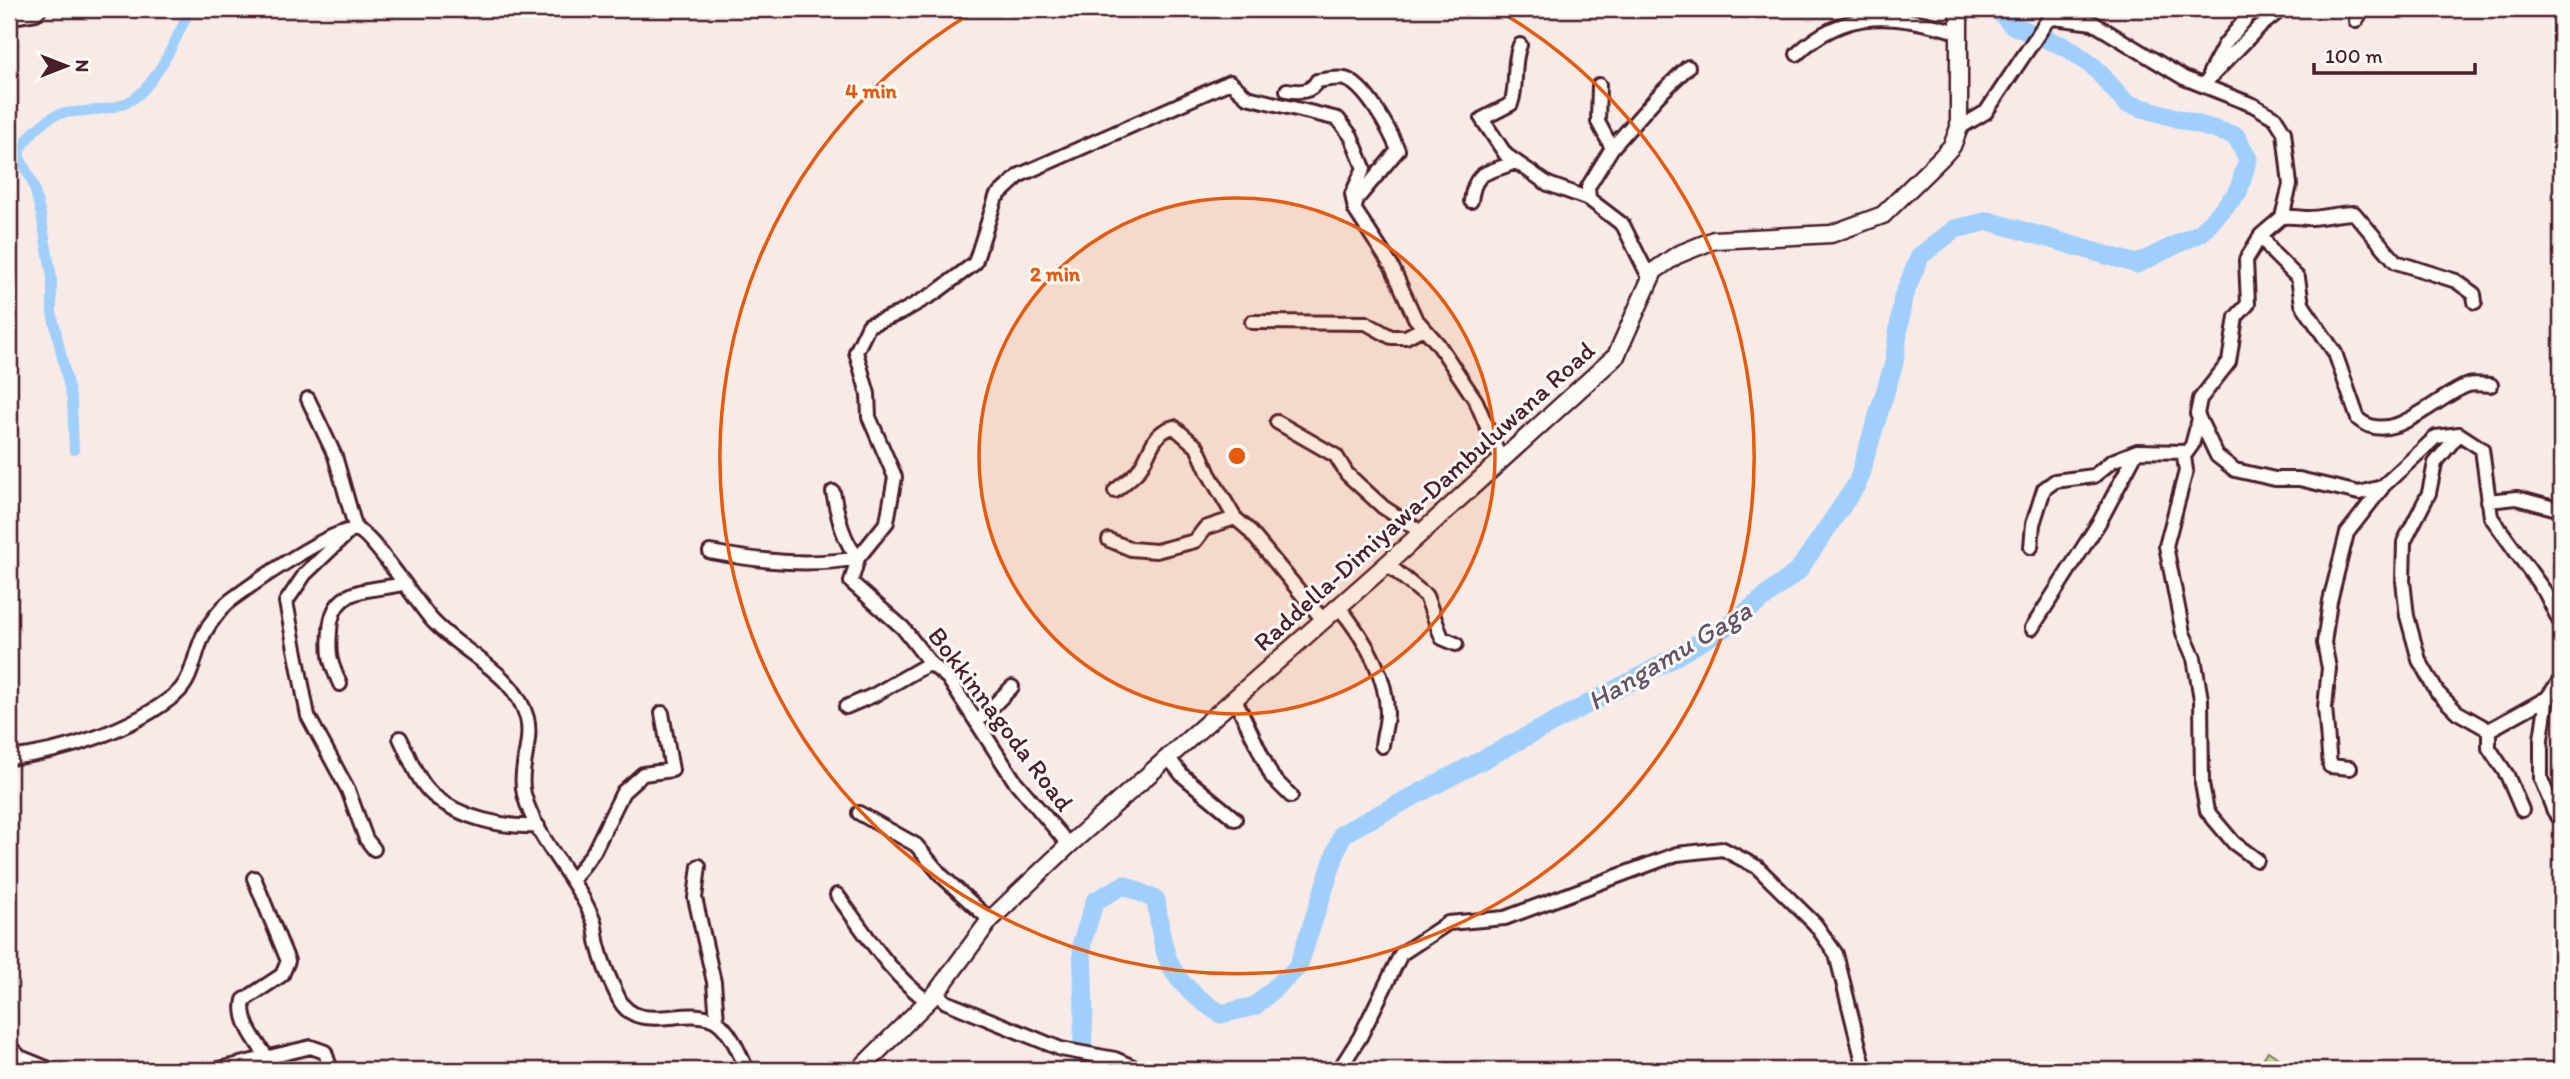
<svg xmlns="http://www.w3.org/2000/svg" width="2570" height="1079" viewBox="0 0 2570 1079" font-family="Itim,sans-serif">
  <style>
    .green { fill: #b7da94; stroke: #807c60; stroke-width: 2 }
    .lines { fill: none; stroke-linecap: round; stroke-linejoin: round }
    .canal { stroke: #a0cffc; stroke-width: 10 }
    .river { stroke: #a0cffc; stroke-width: 19 }
    .street-casing { stroke: #4a1f2b; stroke-width: 18 }
    .secondary-casing { stroke: #4a1f2b; stroke-width: 21 }
    .street { stroke: #fdfcf7; stroke-width: 12 }
    .secondary { stroke: #fdfcf7; stroke-width: 16 }
    .ring { fill: none; stroke: #e8590c; stroke-width: 3.5 }
    .labels { text-anchor: middle; stroke-width: 6; stroke-linejoin: round; paint-order: stroke }
    .street-label { font-size: 26px; fill: #4a1f2b; stroke: #fdfcf7 }
    .water-label { font-size: 28px; font-style: italic; fill: #64546a; stroke: #fdfcf7 }
    .centre { fill: #e8590c; stroke: #fdfcf7; stroke-width: 3.5 }
    .ring-label { font-size: 21px; text-anchor: middle; font-weight: bold; fill: #e8590c; stroke: #fdfcf7; stroke-width: 6; stroke-linejoin: round; paint-order: stroke }
  </style>
  <rect width="100%" height="100%" fill="#f8ebe7"/>
  <filter id="ink" filterUnits="userSpaceOnUse"><feTurbulence type="fractalNoise" baseFrequency=".0143" numOctaves="2"/><feDisplacementMap in="SourceGraphic" scale="14" xChannelSelector="R" yChannelSelector="G"/><feConvolveMatrix kernelMatrix="1 2 1 2 8 2 1 2 1" color-interpolation-filters="sRGB"/></filter>
  <g filter="url(#ink)">
    <!-- green -->
    <path class="green" d="M2268,1051L2296,1070H2256Z"/>
    <g class="lines">
      <!-- canal -->
      <path class="canal" d="M74,450L72,402L52,313V277L41,215L33,184L19,155C22,141 45,118 59,114C82,109 105,113 128,102C155,89 178,35 190,9"/>
      <!-- river -->
      <path class="river" d="M1081,1070L1084,1013L1082,942L1095,901L1124,885L1156,900C1164,961 1167,979 1221,1014L1255,1006L1298,967L1342,834L1645,674L1728,626L1798,571L1857,484L1894,363L1903,297L1920,256L1955,229L1989,221L2137,264L2202,232L2238,192L2248,159L2236,136L2126,103L2095,68L2068,48L2012,25L1997,9"/>
      <defs>
        <path id="street" d="M13,9L18,16L36,13L40,9
          M2356,21L2363,9
          M1520,45C1512,64 1518,85 1511,104L1482,119L1506,155L1548,184L1589,199
          M1797,54C1846,7 1896,14 1957,32
          M2210,72L2225,44L2254,9
          M1599,85L1598,122L1612,148L1588,187L1589,199L1623,225L1650,279
          M2203,85L2258,28L2282,9
          M1287,90C1298,92 1311,93 1317,81C1324,80 1337,77 1345,79C1366,85 1390,131 1398,150L1357,199L1355,207
          M1959,128L1986,112L2047,21L2054,18L2093,23L2184,78L2253,105L2275,118L2284,132L2290,185L2282,217L2261,235L2246,260L2248,304L2236,317L2229,362L2200,399L2197,414L2217,456L2235,470L2275,479H2299L2359,493L2382,487L2436,437L2459,434L2482,449L2491,517L2545,592L2561,624
          M1612,148L1658,96L1688,67
          M1471,201C1475,168 1489,174 1515,162
          M2282,217C2291,216 2297,217 2306,218C2317,219 2338,213 2354,213L2396,262L2456,281L2474,294L2475,302
          M2261,235L2273,253L2298,278L2302,304L2335,353L2358,419C2392,448 2436,396 2468,385C2475,383 2484,385 2491,385
          M1252,322L1366,323L1391,337H1406L1423,328
          M308,399L335,456L356,530
          M2199,419L2192,445L2184,456L2186,471L2166,546L2183,633L2194,658L2201,699L2202,784L2207,811L2234,843L2257,860
          M1277,422L1336,456L1347,474L1383,507L1421,532
          M2459,434L2435,463L2429,493L2404,542L2403,581L2407,616L2419,660L2437,692L2457,712L2489,730L2547,698
          M1115,491C1122,485 1130,479 1136,473C1152,456 1149,433 1174,427L1197,447L1209,474L1235,518L1248,529L1323,620
          M2488,501L2517,498L2561,510
          M347,534L305,574L286,602L308,716L348,790L366,839L374,849
          M1109,540L1131,549L1156,551L1195,541L1205,528L1235,518
          M2031,547L2033,524L2044,489L2055,481L2094,476L2112,461L2137,451L2187,452
          M710,552C759,561 808,567 858,558C842,539 838,516 833,492
          M1387,564L1426,596L1442,638L1456,644
          M1338,606C1362,635 1387,673 1387,713C1387,724 1383,735 1382,746
          M2032,628L2100,521L2137,451
          M2561,679L2547,698L2541,739V779L2554,811L2561,820
          M340,684C330,662 328,655 330,631C332,586 367,592 403,584
          M1235,699L1272,777L1291,796
          M846,707L874,695L930,663
          M978,721L1012,687
          M2489,730V748L2507,775L2522,810
          M400,738C409,756 417,781 433,795C460,818 504,828 538,826
          M1167,756L1182,775L1235,819
          M9,758C64,752 132,730 176,694C194,679 194,651 205,632C211,621 222,607 231,600C251,585 335,526 357,530C371,533 418,604 431,619C461,653 514,671 527,718C533,742 518,770 524,794C536,841 577,877 594,922C596,929 596,937 598,945C602,962 611,983 619,999C637,1036 689,1004 716,1021C731,1031 740,1055 747,1070
          M2350,768L2330,766L2325,707L2329,668L2324,643L2330,601L2347,533L2382,488
          M859,813L916,845L942,876L990,920
          M1069,845L1014,780L948,678L930,663L903,628L851,582L858,558L887,522L895,477L869,417L868,394L856,352L869,325L900,313L935,293L975,263L996,197L1020,175L1230,82L1247,97L1338,119L1351,136L1364,168L1352,194L1355,210L1392,267L1415,318L1438,344L1476,401L1501,460
          M699,866L695,898L714,982L717,1021
          M254,878L288,961L282,975L244,1000C239,1022 257,1042 268,1059
          M572,881L594,851L623,792L643,774L672,770L662,713
          M837,895C865,932 890,975 929,1002
          M936,993L946,1002L1061,1049L1115,1059L1140,1070
          M9,1046L20,1057L52,1070
          M215,1070L311,1047L325,1052L331,1070
          M1187,1070H1198
          M1339,1070L1360,1037L1401,954L1448,923L1505,918L1677,854L1723,849L1757,867L1815,924L1836,954L1865,1070"/>
        <path id="secondary" d="M859,1070L936,993L990,920L1069,845L1387,564L1616,356L1654,271L1677,255L1714,240L1831,234L1883,215L1941,158L1952,146L1959,128V9"/>
      </defs>
      <!-- street casing -->
      <use href="#street" class="street-casing"/>
      <!-- secondary casing -->
      <use href="#secondary" class="secondary-casing"/>
      <!-- street -->
      <use href="#street" class="street"/>
      <!-- secondary -->
      <use href="#secondary" class="secondary"/>
    </g>
  </g>
  <!-- distance rings -->
  <circle cx="1237" cy="456" r="258" fill="#e8590c" fill-opacity=".12"/>
  <g class="ring">
    <circle cx="1237" cy="456" r="258"/>
    <path d="M1499 11A517 517 0 1 1 975 11"/>
  </g>
  <g class="labels">
    <!-- street labels -->
    <g class="street-label">
      <text transform="translate(1424 496) rotate(-42)" y="9">Raddella-Dimiyawa-Dambuluwana Road</text>
      <text transform="translate(1001 719) rotate(53)" y="9">Bokkinnagoda Road</text>
    </g>
    <!-- water labels -->
    <g class="water-label">
      <text transform="translate(1669 655) rotate(-31)" y="10">Hangamu Gaga</text>
    </g>
  </g>
  <circle cx="1237" cy="456" r="10" class="centre"/>
  <g class="ring-label">
    <text x="871" y="98">4 min</text>
    <text x="1055" y="281">2 min</text>
  </g>
  <!-- margin -->
  <rect width="2570" height="1079" fill="none" stroke="#fdfcf7" stroke-width="35"/>
  <rect x="18" y="18" width="2535" height="1044" fill="none" stroke="#4a1f2b" stroke-width="2.5" filter="url(#ink)"/>
  <!-- north arrow -->
  <g transform="translate(66 66) rotate(90)" stroke="#fdfcf7" stroke-width="5" paint-order="stroke">
  <path d="M0-5L12 26L0 18L-12 26Z" fill="#4a1f2b"/>
  <text y="-10" font-size="19" font-weight="bold" text-anchor="middle" fill="#4a1f2b">N</text>
  </g>
  <!-- scale -->
  <path d="M2314 63v10h161v-10" fill="none" stroke="#4a1f2b" stroke-width="3.5"/>
  <text x="2325" y="63" font-size="21" fill="#4a1f2b" stroke="#fdfcf7" stroke-width="5" paint-order="stroke">100 m</text>
</svg>
